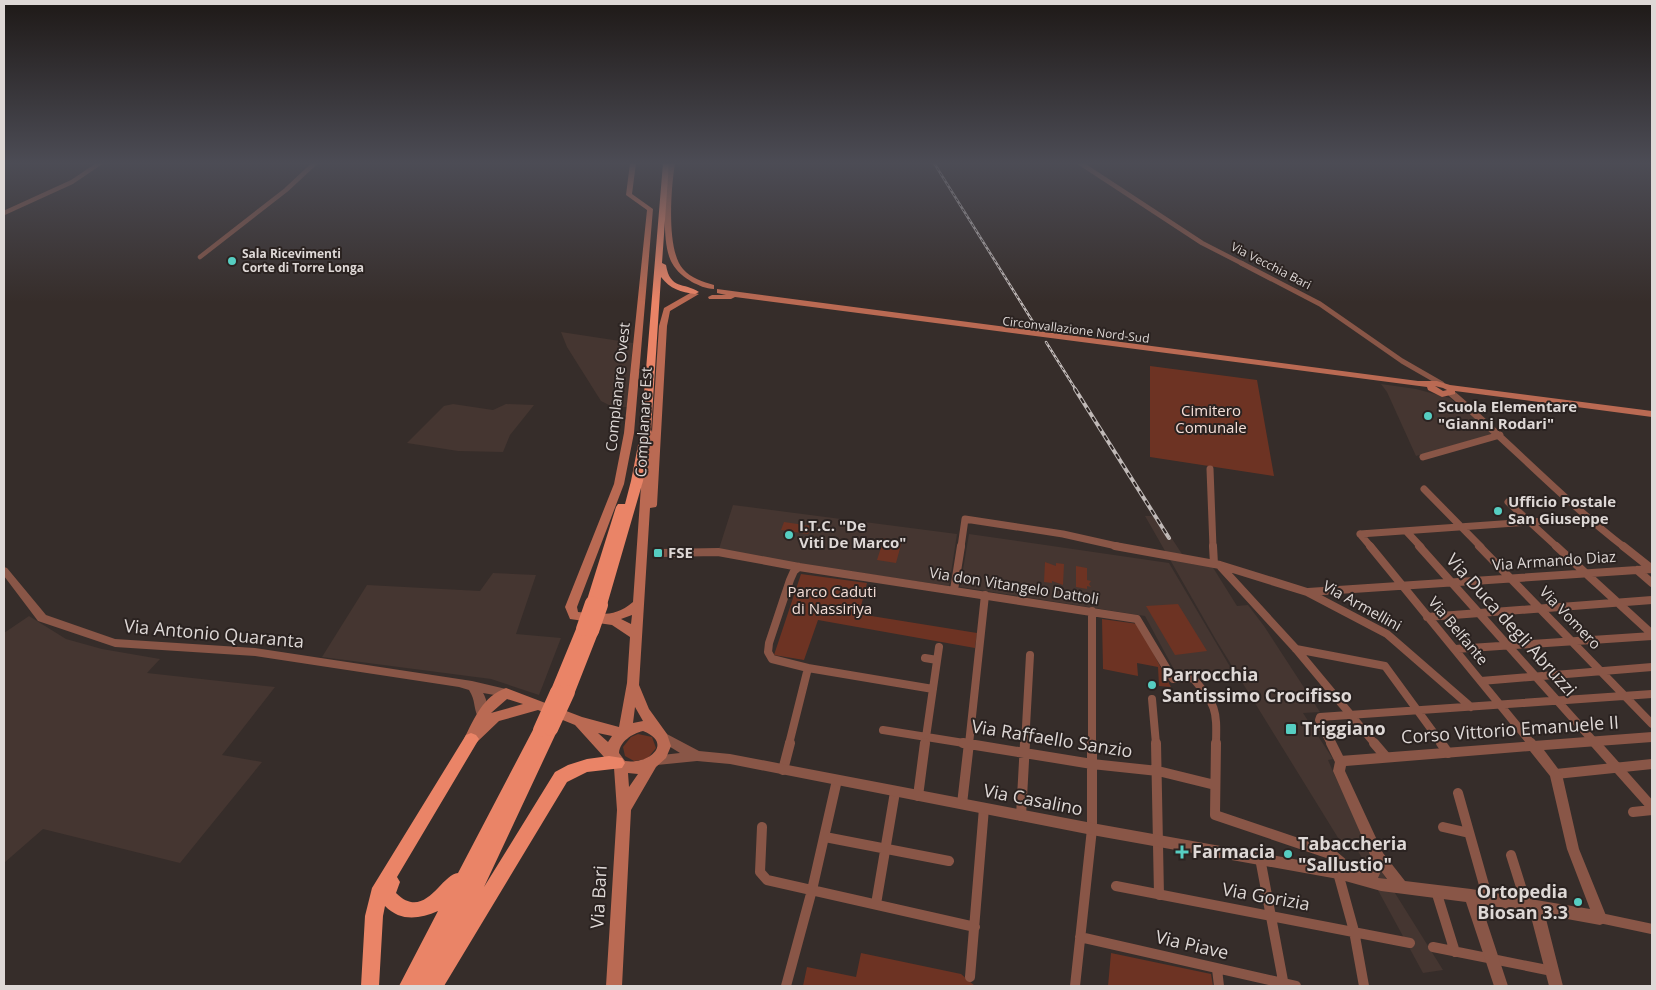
<svg xmlns="http://www.w3.org/2000/svg" width="1656" height="990" viewBox="0 0 1656 990" font-family="'Open Sans',sans-serif">
  <style>
    .built { fill: #453631 }
    .green { fill: #6d3323 }
    .lines { fill: none; stroke-linecap: round; stroke-linejoin: round }
    .minor-far4 { stroke: #895647; stroke-width: 4.5 }
    .minor-far3 { stroke: #895647; stroke-width: 5 }
    .minor-far2 { stroke: #895647; stroke-width: 7 }
    .minor-far1 { stroke: #895647; stroke-width: 8 }
    .minor { stroke: #895647; stroke-width: 10 }
    .tertiary { fill: #895647; fill-rule: evenodd }
    .secondary { fill: #ba6a53; fill-rule: evenodd }
    .trunk { fill: #ea8467; fill-rule: evenodd }
    .rail-far1-casing { stroke: #c0b9b7; stroke-width: 2.5 }
    .rail-casing { stroke: #c0b9b7; stroke-width: 4 }
    .rail-far1 { stroke: #2b2321; stroke-width: 1; stroke-dasharray: 3; stroke-linecap: butt }
    .rail { stroke: #2b2321; stroke-width: 2; stroke-dasharray: 5.5; stroke-linecap: butt }
    .trunk-bridge { stroke: #ea8467; stroke-width: 14 }
    .poi-dot { fill: #56cec2; stroke: #2b2321; stroke-width: 2 }
    .labels { text-anchor: middle; stroke-width: 4; stroke-linejoin: round; paint-order: stroke }
    .far-poi-label { font-size: 12px; font-weight: bold; fill: #ded8d6; stroke: #2b2321; text-anchor: start }
    .far-street-label { font-size: 12px; fill: #ded8d6; stroke: #2b2321 }
    .street-label { font-size: 15px; fill: #ded8d6; stroke: #2b2321 }
    .poi-label { font-size: 15px; font-weight: bold; fill: #ded8d6; stroke: #2b2321; text-anchor: start }
    .park-label { font-size: 15px; fill: #f4ded7; stroke: #2b2321 }
    .near-street-label { font-size: 18px; fill: #ded8d6; stroke: #2b2321 }
    .near-poi-label { font-size: 18px; font-weight: bold; fill: #ded8d6; stroke: #2b2321; text-anchor: start }
  </style>
  <rect width="100%" height="100%" fill="#362d2a"/>
  <!-- built -->
  <path class="built" d="M561,332L633,343L627,407H613L601,401L567,347Z
    M1381,384L1416,389L1450,398L1494,434L1416,456L1387,392Z
    M453,404L493,410L506,404L534,405L510,435L503,452L458,451L407,443L444,406Z
    M733,505L957,534L949,586L718,552Z
    M1145,516H1157L1184,557L1212,566L1237,606L1248,605L1264,626L1320,712L1303,713L1333,759L1328,760L1335,776L1380,869L1443,970L1423,973L1367,870L1354,863L1363,859L1351,841H1340L1216,640Z
    M969,534L1169,563L1232,670L1177,675L1145,616L960,587Z
    M493,573L536,575L516,634L561,638L539,695L491,679L322,657L367,585L480,591Z
    M29,616L66,639L102,649L160,659L147,673L275,687L222,755L262,762L180,863L43,829L4,863V633Z"/>
  <!-- green -->
  <path class="green" d="M1150,366L1257,380L1274,476L1150,457Z
    M784,522L811,526L808,534L781,530Z
    M884,538L902,541L896,563L877,560Z
    M1045,562L1056,566V563L1064,564L1063,585L1052,581V583L1044,582Z
    M1076,566L1087,568V580L1091,581L1089,584L1091,587L1087,586V589L1076,587Z
    M801,574L867,583L859,614L977,633L975,648L818,620L804,660L774,655Z
    M1178,604L1207,651L1175,655L1146,606Z
    M1102,619L1138,624L1171,687L1159,686L1158,667L1137,663L1138,676L1103,669Z
    M638,734L652,737L656,748L647,759L634,761L625,756L623,747L631,737Z
    M861,953L961,974L975,986H803L807,967L856,977Z
    M1111,953L1211,974L1213,986H1108Z"/>
  <g class="lines">
    <!-- minor-far4 -->
    <path class="minor-far4" d="M1080,163L1202,243L1243,264
      M4,213L72,182L100,163
      M200,257L286,190L315,163"/>
    <!-- minor-far3 -->
    <path class="minor-far3" d="M1241,263L1320,304L1402,361L1442,384"/>
    <!-- minor-far2 -->
    <path class="minor-far2" d="M1451,393C1510,443 1563,500 1624,547
      M1423,457L1500,435
      M1210,469L1213,547
      M1424,489L1481,547
      M1508,502L1557,547
      M1406,531L1421,547
      M1360,534L1371,547
      M1360,534L1587,518
      M961,547L965,519L1063,534L1121,547"/>
    <!-- minor-far1 -->
    <path class="minor-far1" d="M1115,546L1220,565L1307,592L1387,634L1471,707
      M1213,546L1214,564
      M1370,546L1532,744
      M1419,546L1596,744
      M1479,546L1652,724
      M1556,546L1652,634
      M1623,546L1652,569
      M661,553L718,552L799,567L1137,619L1173,679L1193,678C1216,706 1217,708 1216,744
      M799,567L794,571L790,580L769,643L768,652L772,659L808,668L933,689
      M1221,567L1296,649L1375,744
      M1637,570L1652,583
      M954,590L961,546
      M1308,592L1652,569
      M1092,611V744
      M1427,617L1652,600
      M1296,649L1385,666L1442,744
      M1455,649L1652,636
      M925,658L937,660
      M1481,681L1652,667
      M1152,699L1156,744
      M883,730L970,744
      M789,744L808,668
      M925,744L939,647
      M969,744L985,595
      M1025,744L1030,655
      M1331,744L1319,720L1320,717L1652,694"/>
    <!-- minor -->
    <path class="minor" d="M963,743L1092,764L1158,771L1215,785
      M1156,743L1159,895
      M1216,743L1215,815L1333,855L1358,876
      M1331,743L1340,761
      M1374,743L1386,757
      M1441,743L1448,753
      M1531,743L1533,746
      M1595,743L1652,807
      M783,770L790,743
      M1556,774L1652,764
      M1458,793L1488,899
      M918,796L925,743
      M962,804L969,743
      M1633,812L1652,810
      M1021,816L1025,743
      M762,827L760,872L767,880L975,927
      M1443,827L1469,833
      M825,837L949,861
      M1511,855L1527,906
      M1260,858L1284,986
      M1338,873L1354,931L1364,986
      M1116,886L1410,943
      M1436,891L1455,952
      M876,904L895,792
      M1600,918L1652,929
      M1080,937L1296,986
      M1433,947L1552,971
      M1217,969L1219,986
      M970,977L984,808
      M786,986L812,890L837,780
      M1075,986L1092,829V743"/>
    <!-- tertiary -->
    <path class="tertiary" d="M4,567L7,568L46,615L115,639L255,648L472,681L506,689L510,690L512,693L510,696L506,697L483,693C487,699 489,711 486,717L482,719L478,717C473,707 476,701 469,690L459,687L255,656L115,647L38,621L4,576Z
      M663,732L699,751L730,754L1092,823L1338,867L1362,873L1368,870L1371,857L1333,771L1336,757L1340,756L1652,732V742L1544,750L1562,774L1579,849L1607,918L1605,923L1600,925L1545,915L1563,986H1549L1530,913L1481,904L1508,986H1494L1466,902L1381,891L1338,879L1092,835L730,764L697,761L657,765L653,764L651,760L653,756L680,753L659,740L657,737L659,734ZM1530,751L1550,776L1567,849L1590,909L1471,889L1405,881L1383,853L1345,771L1346,766ZM1381,871L1387,879L1378,878Z"/>
    <!-- secondary -->
    <path class="secondary" d="M630,163H636L632,194L653,209L634,433L624,484L577,607L578,612C600,614 614,618 633,602L644,443L642,429L644,427H650L652,432L659,326L664,308L692,292L699,294L670,311L667,326L657,505L656,507L650,508L639,685L649,709L667,734L671,746L666,758L656,767L631,810L622,986H606L617,810L614,768L575,725L538,710L499,721L476,743L471,745L466,743L464,739C474,719 483,696 506,688L582,717L619,727L627,683L630,637L612,625L570,619L565,607L614,484L624,433L647,210L626,195ZM632,615L631,624L621,619ZM507,699L523,704L491,713ZM635,707L643,721L633,723ZM643,731C674,743 649,765 625,761L619,753C620,741 632,734 643,731ZM598,733L612,736L608,742ZM628,773L638,774L629,787Z
      M669,163H675C671,188 666,250 683,269C691,278 703,282 714,285V289C706,289 698,285 692,282C684,277 677,272 672,263C660,242 666,188 669,163Z
      M717,289L1418,381H1437L1450,385L1652,411V417L1455,391V394L1442,397L1428,390L1427,387L735,297L731,299H709L708,297L712,295H726L717,293ZM1435,386L1443,388L1447,390L1443,391Z"/>
    <!-- trunk -->
    <path class="trunk" d="M663,163H669L662,263L666,265C670,290 684,282 699,292L695,294C681,292 670,289 661,277L651,430L643,481L607,605L606,608L601,610L595,607L587,606L586,603L616,507L618,504H625L631,481L641,430Z
      M583,624L589,627H597L599,631L575,692L573,696L568,698L562,695L557,698L552,696L550,692L576,629L578,625Z
      M551,723L556,725L558,729L484,887L555,772L568,765L587,759L609,756L622,758L625,763L622,768L587,772L567,782L444,986H399L438,911C419,919 401,922 385,906L383,916L379,986H361L365,916L372,888L466,735L471,733L476,735L479,739L397,877L400,882L396,893C425,922 441,874 458,873L535,726L540,724L545,726Z"/>
    <defs>
      <path id="rail-far1" d="M934,163L1038,330
        M1046,342L1076,390"/>
      <path id="rail" d="M1075,389L1169,538"/>
    </defs>
    <!-- rail-far1 casing -->
    <use href="#rail-far1" class="rail-far1-casing"/>
    <!-- rail casing -->
    <use href="#rail" class="rail-casing"/>
    <!-- rail-far1 -->
    <use href="#rail-far1" class="rail-far1"/>
    <!-- rail -->
    <use href="#rail" class="rail"/>
    <!-- trunk-bridge -->
    <path class="trunk-bridge" d="M583,629L592,603
      M592,631L601,605
      M551,729L568,692
      M540,730L557,692"/>
  </g>
  <!-- sky -->
  <linearGradient id="sky" x2="0" y2="1"><stop stop-color="#1e1917"/><stop offset="0.54" stop-color="#4c4c55"/><stop offset="1" stop-color="#4c4c55" stop-opacity="0"/></linearGradient>
  <rect width="1656" height="302" fill="url(#sky)"/>
  <!-- markers -->
  <g class="poi-dot">
    <circle cx="232" cy="261" r="5"/>
    <circle cx="1428" cy="416" r="5"/>
    <circle cx="1498" cy="511" r="5"/>
    <circle cx="789" cy="535" r="5"/>
    <rect x="653" y="548" width="10" height="10" rx="2.5"/>
    <circle cx="1152" cy="685" r="5"/>
    <rect x="1285" y="723" width="12" height="12" rx="2.5"/>
    <path d="M1179.5 844.5h5v5h5v5h-5v5h-5v-5h-5v-5h5z"/>
    <circle cx="1288" cy="854" r="5"/>
    <circle cx="1578" cy="902" r="5"/>
  </g>
  <g class="labels">
    <!-- far-poi labels -->
    <g class="far-poi-label">
      <text x="242" y="258">Sala Ricevimenti<tspan x="242" dy="14">Corte di Torre Longa</tspan></text>
    </g>
    <!-- far-street labels -->
    <g class="far-street-label">
      <text transform="translate(1271 266) rotate(27)" y="4">Via Vecchia Bari</text>
      <text transform="translate(1076 330) rotate(7)" y="4">Circonvallazione Nord-Sud</text>
    </g>
    <!-- street labels -->
    <g class="street-label">
      <text transform="translate(618 387) rotate(-84)" y="5">Complanare Ovest</text>
      <text transform="translate(644 422) rotate(-87)" y="5">Complanare Est</text>
      <text transform="translate(1554 561) rotate(-4)" y="5">Via Armando Diaz</text>
      <text transform="translate(1014 586) rotate(9)" y="5">Via don Vitangelo Dattoli</text>
      <text transform="translate(1362 606) rotate(29)" y="5">Via Armellini</text>
      <text transform="translate(1570 618) rotate(46)" y="5">Via Vomero</text>
      <text transform="translate(1458 631) rotate(50)" y="5">Via Belfante</text>
    </g>
    <!-- poi labels -->
    <g class="poi-label">
      <text x="1438" y="412">Scuola Elementare<tspan x="1438" dy="17">"Gianni Rodari"</tspan></text>
      <text x="1508" y="507">Ufficio Postale<tspan x="1508" dy="17">San Giuseppe</tspan></text>
      <text x="799" y="531">I.T.C. "De<tspan x="799" dy="17">Viti De Marco"</tspan></text>
      <text x="668" y="558">FSE</text>
    </g>
    <!-- park labels -->
    <g class="park-label">
      <text x="1211" y="416">Cimitero<tspan x="1211" dy="17">Comunale</tspan></text>
      <text x="832" y="597">Parco Caduti<tspan x="832" dy="17">di Nassiriya</tspan></text>
    </g>
    <!-- near-street labels -->
    <g class="near-street-label">
      <text transform="translate(1511 625) rotate(48)" y="6">Via Duca degli Abruzzi</text>
      <text transform="translate(214 634) rotate(5)" y="6">Via Antonio Quaranta</text>
      <text transform="translate(1510 730) rotate(-4)" y="6">Corso Vittorio Emanuele II</text>
      <text transform="translate(1052 739) rotate(9)" y="6">Via Raffaello Sanzio</text>
      <text transform="translate(1033 800) rotate(11)" y="6">Via Casalino</text>
      <text transform="translate(599 897) rotate(-87)" y="6">Via Bari</text>
      <text transform="translate(1266 897) rotate(10)" y="6">Via Gorizia</text>
      <text transform="translate(1192 945) rotate(13)" y="6">Via Piave</text>
    </g>
    <!-- near-poi labels -->
    <g class="near-poi-label">
      <text x="1162" y="681">Parrocchia<tspan x="1162" dy="21">Santissimo Crocifisso</tspan></text>
      <text x="1302" y="735">Triggiano</text>
      <text x="1298" y="850">Tabaccheria<tspan x="1298" dy="21">"Sallustio"</tspan></text>
      <text x="1192" y="858">Farmacia</text>
      <text x="1568" y="898" text-anchor="end">Ortopedia<tspan x="1568" dy="21">Biosan 3.3</tspan></text>
    </g>
  </g>
  <!-- border -->
  <rect width="1656" height="990" fill="none" stroke="#ded8d6" stroke-width="10"/>
</svg>
